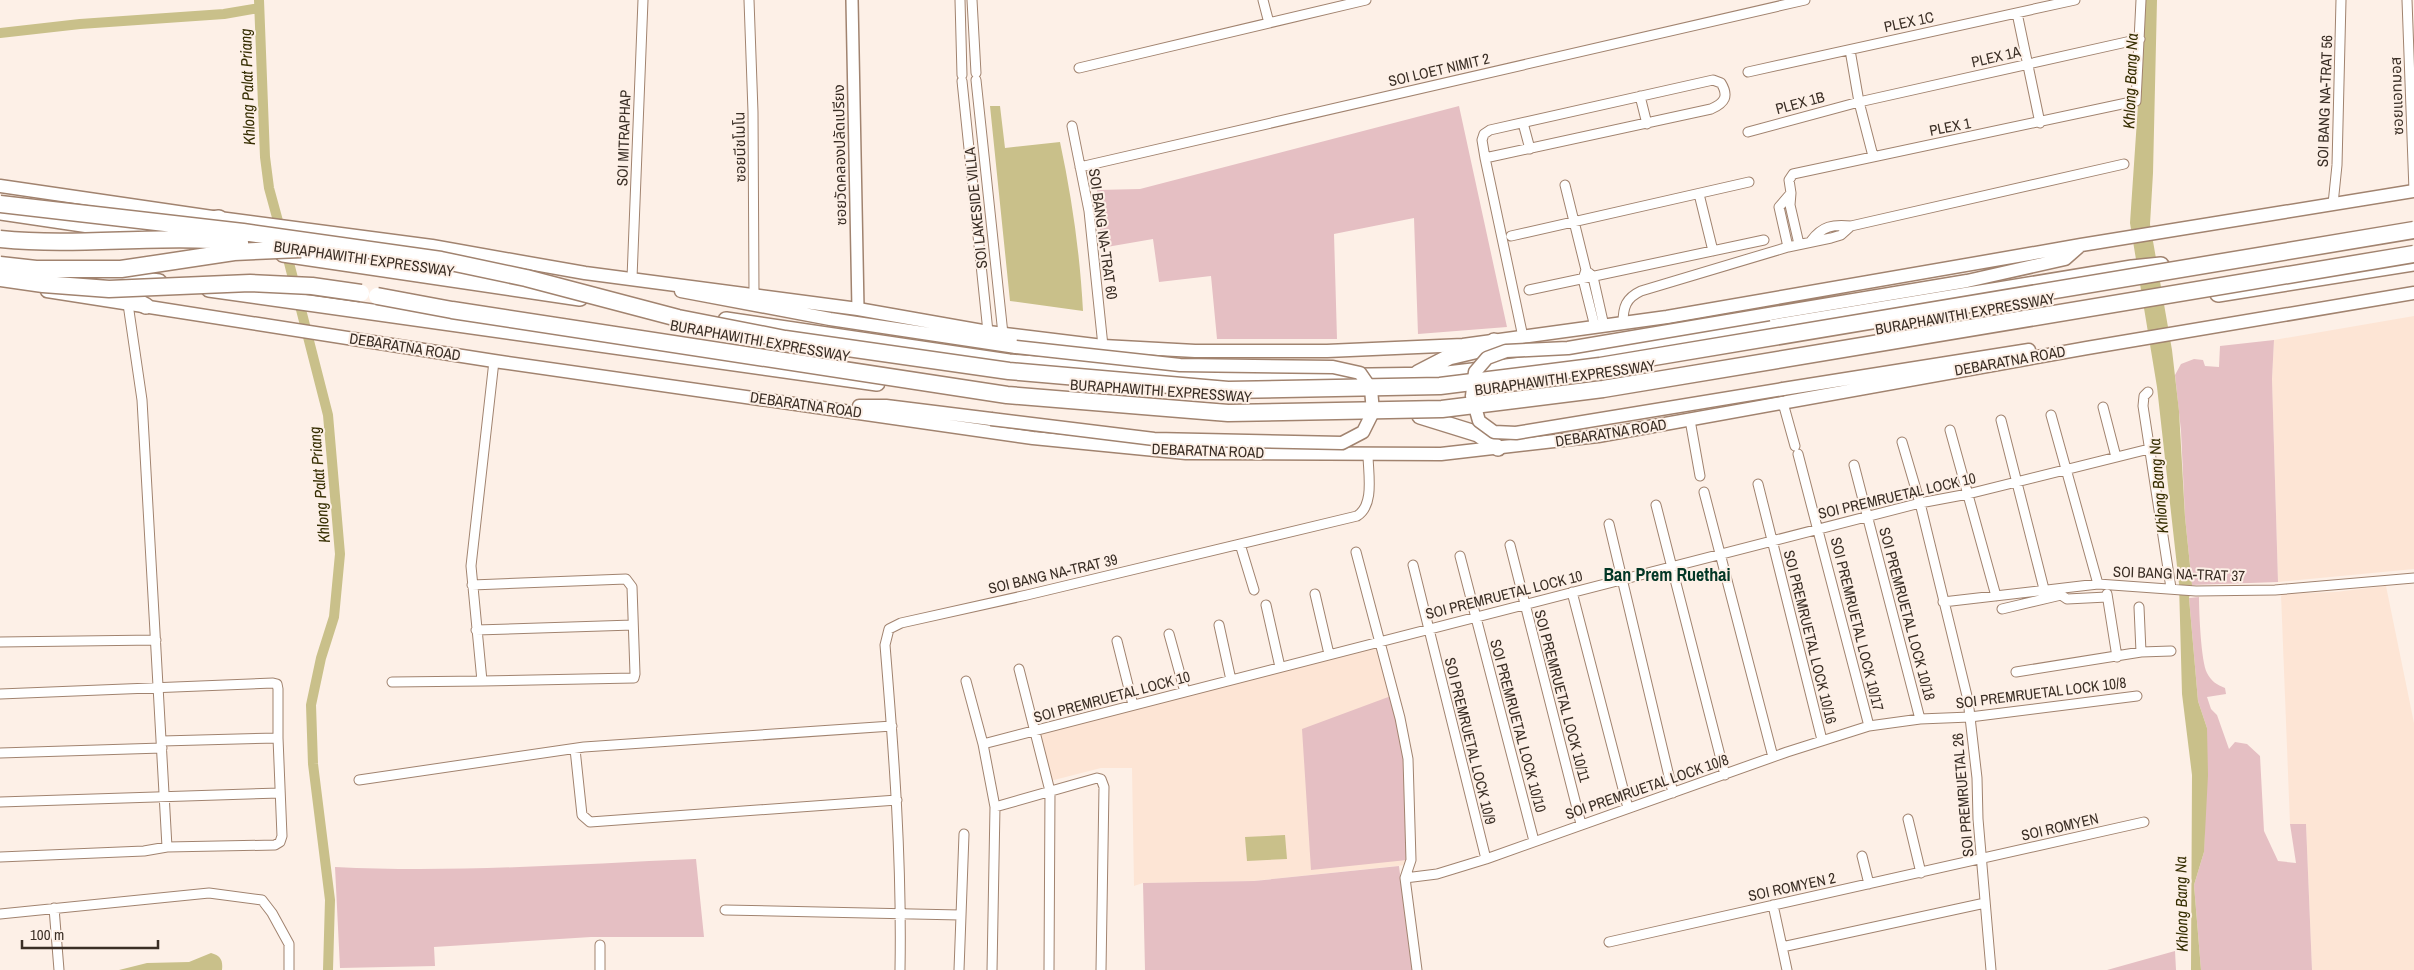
<svg xmlns="http://www.w3.org/2000/svg" width="2414" height="970" viewBox="0 0 2414 970" font-family="'Archivo Narrow','Noto Sans Thai',sans-serif">
  <style>
    .built { fill: #fde5d5 }
    .green { fill: #e5bfc3 }
    .water { fill: #c9c08a }
    .lines { fill: none; stroke-linecap: round; stroke-linejoin: round }
    .canal { stroke: #c9c08a; stroke-width: 10 }
    .minor-casing { stroke: #a1836f; stroke-width: 11 }
    .tertiary-casing { stroke: #a1836f; stroke-width: 14 }
    .secondary-casing { stroke: #a1836f; stroke-width: 15 }
    .trunk-casing { stroke: #a1836f; stroke-width: 18 }
    .minor { stroke: #fff; stroke-width: 9 }
    .tertiary { stroke: #fff; stroke-width: 11 }
    .secondary { stroke: #fff; stroke-width: 12 }
    .trunk { stroke: #fff; stroke-width: 15 }
    .secondary-bridge-casing { stroke: #a1836f; stroke-width: 15; stroke-linecap: butt }
    .motorway-bridge-casing { stroke: #a1836f; stroke-width: 19; stroke-linecap: butt }
    .secondary-bridge { stroke: #fff; stroke-width: 12 }
    .motorway-bridge { stroke: #fff; stroke-width: 16 }
    .labels { text-anchor: middle; stroke-width: 4; stroke-linejoin: round; paint-order: stroke }
    .street-label { font-size: 15px; fill: #3a2e25; stroke: #fdf0e7 }
    .water-label { font-size: 16px; font-style: italic; fill: #362e02; stroke: #fdf0e7 }
    .quarter-label { font-size: 18px; font-weight: bold; fill: #023625; stroke: #fdf0e7 }
  </style>
  <rect width="100%" height="100%" fill="#fdf0e7"/>
  <!-- built -->
  <path class="built" d="M2414,316V569L2278,582L2272,379L2274,340Z
    M2386,586L2414,723V970H2312L2306,824H2290L2281,594L2335,592Z
    M1380,645L1392,700L1411,857L1406,865L1254,881L1143,883L1134,886L1132,768H1101L1050,781L1036,731Z"/>
  <!-- green -->
  <path class="green" d="M1459,106L1507,327L1418,334L1414,218L1334,234L1337,339H1217L1211,276L1159,282L1153,239L1101,248L1097,190L1140,189Z
    M2274,340L2272,379L2278,582L2192,585L2185,517L2181,431L2175,375L2181,364L2194,359L2203,360L2205,366L2219,367L2220,346Z
    M2199,597C2199,612 2201,661 2207,673C2211,681 2217,685 2225,688L2226,694L2207,697L2211,709L2217,715L2229,749L2235,742L2247,744L2260,756L2264,831L2278,861L2296,863L2290,824H2306L2312,970H2201L2194,885L2204,852L2207,728L2198,701L2189,598Z
    M1391,696L1403,736L1407,860L1311,870L1302,729Z
    M696,859L704,937H591L434,947L435,966L340,968L335,867C455,873 576,864 696,859Z
    M1399,866L1412,970H1145L1143,883L1254,881Z
    M2175,951L2176,970H2107Z"/>
  <!-- water -->
  <path class="water" d="M2143,0H2157L2153,173L2150,224L2172,350L2179,411L2185,517L2192,585L2189,598L2198,701L2207,728L2208,775L2204,852L2194,885L2201,970H2191L2192,775L2182,694L2179,584L2157,387L2130,223L2142,46Z
    M990,106H1000L1005,148L1060,142C1072,198 1080,254 1083,311L1010,301Z
    M1285,835L1287,859L1247,861L1245,837Z
    M211,953C221,956 223,960 222,970H119L147,963L189,962Z"/>
  <g class="lines">
    <!-- canal -->
    <path class="canal" d="M259,0L265,157L269,188L281,232
      M0,33L80,24L224,14L259,8
      M286,251L328,415L340,554L334,617L321,658L311,705L313,764L330,900L328,970"/>
    <defs>
      <path id="minor" d="M749,0L753,112L754,293
        M960,0L962,75
        M972,0L976,73
        M1263,0L1269,23
        M2407,0L2414,191
        M2017,13L2040,123
        M1850,50L1859,102L1873,156
        M1079,68L1366,0
        M1748,72L2075,0
        M976,80L1003,334
        M962,81L988,332
        M1640,96L1647,124
        M1523,123L1530,149
        M1072,126L1089,211L1103,346
        M1748,132L1859,102L2140,39
        M1485,158L1711,109C1725,103 1729,96 1721,83L1713,80L1490,130L1484,134L1482,140L1485,158L1523,337
        M1080,167L1805,0
        M1565,185L1586,270L1583,279L1595,327
        M1699,194L1713,251
        M2333,204L2337,165L2341,0
        M1511,236L1749,182
        M1811,241C1822,226 1833,224 1851,226L2124,164
        M1799,244L1790,205L1791,193L1789,180L1793,174L2136,101L2141,0
        M1788,247L1779,207L1791,193
        M1589,273L1593,277L1604,326
        M632,278L643,0
        M1529,290L1764,240
        M128,304L142,400L167,847
        M1623,323C1623,307 1626,298 1641,291L1788,247L1831,238L1841,235L1851,226
        M2148,392L2144,396L2143,406L2171,588
        M1783,403L1795,446
        M2103,407L2116,457
        M2051,415L2098,584
        M1690,420L1700,476
        M2001,420L2044,589
        M1950,430L1996,596
        M1902,442L1920,503L1968,700L1977,778L1978,819L1991,970
        M1798,454L1869,726
        M1854,465L1920,719
        M1758,484L1822,740
        M1704,492L1773,757
        M1656,505L1725,775
        M1609,524L1673,793
        M1240,544L1254,590
        M1510,545L1581,824
        M1356,552L1400,718L1408,759L1411,860L1405,878L1417,970
        M1460,556L1534,841
        M1413,565L1486,859
        M472,585L626,579L632,587L635,674L634,678L482,681L471,566L494,361
        M1572,592L1628,808
        M1315,594L1329,654
        M2107,594L2117,657
        M1943,602L2098,584L2196,591L2275,590L2414,578
        M1266,605L1280,667
        M2139,607L2141,652
        M2002,609L2061,595L2067,599L2107,597
        M1219,625L1231,680
        M476,630L633,625
        M1169,634L1185,692
        M1117,641L1133,705
        M0,642L156,640
        M1019,669L1050,791L1049,970
        M2016,672L2141,652L2171,651
        M966,681L983,744L995,807L992,970
        M392,682L482,681
        M0,694L273,683L277,684L278,689V738L162,741
        M983,744L1920,503L1968,494L2149,449
        M575,749L582,815L590,822L897,800
        M0,753L162,748
        M359,780L584,747L892,726
        M0,802L280,793
        M995,807L1097,778L1101,779L1104,787L1101,970
        M1908,819L1921,873
        M1862,856L1869,884
        M0,857L144,851L167,847L275,845L280,842L282,836L278,738
        M1405,878L1437,874L1486,859L1787,752L1869,726L1920,719L1970,717L2137,696
        M1773,905L1787,970
        M54,908L59,970
        M725,910L960,915
        M0,914L209,893L262,900L272,913L289,944V970
        M1609,942L2144,822
        M1782,947L1985,903
        M600,970V945
        M900,970C902,861 894,754 885,645L889,629L901,623L1027,595L1357,516C1375,505 1368,473 1368,454
        M959,970L964,834"/>
      <path id="tertiary" d="M852,0L858,309"/>
      <path id="secondary" d="M0,186L219,218L432,246L585,273L858,309L988,332L1103,346L1195,351H1327L1463,345L1667,317L2081,245L2414,191
        M47,291L494,361L1033,438L1186,453L1441,454L1598,436L2087,348L2414,293
        M681,291L830,319L1016,347
        M1769,314L1967,281L2065,259L2081,245
        M1783,389L2029,350
        M859,406H886L991,419"/>
      <path id="trunk" d="M0,212L157,235
        M190,222L219,218
        M283,254L580,298
        M100,274L159,282
        M110,287L146,306
        M209,289L877,383
        M2218,294L2414,263
        M726,320L1009,362L1228,378L1439,375L1598,356L2132,268L2161,265
        M1418,373L1449,357L1487,348L1494,341
        M1420,416L1478,434L1498,448"/>
    </defs>
    <!-- minor casing -->
    <use href="#minor" class="minor-casing"/>
    <!-- tertiary casing -->
    <use href="#tertiary" class="tertiary-casing"/>
    <!-- secondary casing -->
    <use href="#secondary" class="secondary-casing"/>
    <!-- trunk casing -->
    <use href="#trunk" class="trunk-casing"/>
    <!-- minor -->
    <use href="#minor" class="minor"/>
    <!-- tertiary -->
    <use href="#tertiary" class="tertiary"/>
    <!-- secondary -->
    <use href="#secondary" class="secondary"/>
    <!-- trunk -->
    <use href="#trunk" class="trunk"/>
    <defs>
      <path id="secondary-bridge" d="M1769,314L1568,348L1506,351L1487,358L1475,372L1472,396L1479,421L1494,432L1516,433L1783,389
        M991,419L1154,439L1342,443L1363,432L1373,412L1371,389L1360,373L1333,367L1180,365L1016,347"/>
      <path id="motorway-bridge" d="M0,204L243,232L441,260L526,278L678,318L785,339L1009,371L1228,390L1440,386L1600,366L2414,230
        M0,239C80,247 160,234 240,242
        M0,265L36,269H121L234,252L301,249
        M0,278L43,284L109,289L250,283L312,286L361,293
        M377,296L452,310L1007,395L1228,413L1442,409L1603,389L2414,254"/>
    </defs>
    <!-- secondary-bridge casing -->
    <use href="#secondary-bridge" class="secondary-bridge-casing"/>
    <!-- motorway-bridge casing -->
    <use href="#motorway-bridge" class="motorway-bridge-casing"/>
    <!-- secondary-bridge -->
    <use href="#secondary-bridge" class="secondary-bridge"/>
    <!-- motorway-bridge -->
    <use href="#motorway-bridge" class="motorway-bridge"/>
  </g>
  <g class="labels">
    <!-- street labels -->
    <g class="street-label">
      <text transform="translate(1909 22) rotate(-12)" y="5">PLEX 1C</text>
      <text transform="translate(1996 57) rotate(-13)" y="5">PLEX 1A</text>
      <text transform="translate(1439 70) rotate(-13)" y="5">SOI LOET NIMIT 2</text>
      <text transform="translate(2397 96) rotate(-92)" y="5">ซอยแอทมอส</text>
      <text transform="translate(2325 101) rotate(-88)" y="5">SOI BANG NA-TRAT 56</text>
      <text transform="translate(1800 103) rotate(-15)" y="5">PLEX 1B</text>
      <text transform="translate(1950 127) rotate(-11)" y="5">PLEX 1</text>
      <text transform="translate(624 138) rotate(-88)" y="5">SOI MITRAPHAP</text>
      <text transform="translate(740 147) rotate(-91)" y="5">ซอยนีชโมโน</text>
      <text transform="translate(840 155) rotate(-91)" y="5">ซอยวัดคลองปลัดเปรียง</text>
      <text transform="translate(976 208) rotate(-96)" y="5">SOI LAKESIDE VILLA</text>
      <text transform="translate(1103 234) rotate(82)" y="5">SOI BANG NA-TRAT 60</text>
      <text transform="translate(364 259) rotate(8)" y="5">BURAPHAWITHI EXPRESSWAY</text>
      <text transform="translate(1965 314) rotate(-10)" y="5">BURAPHAWITHI EXPRESSWAY</text>
      <text transform="translate(760 341) rotate(10)" y="5">BURAPHAWITHI EXPRESSWAY</text>
      <text transform="translate(405 347) rotate(9)" y="5">DEBARATNA ROAD</text>
      <text transform="translate(2010 361) rotate(-10)" y="5">DEBARATNA ROAD</text>
      <text transform="translate(1565 378) rotate(-8)" y="5">BURAPHAWITHI EXPRESSWAY</text>
      <text transform="translate(1161 391) rotate(4)" y="5">BURAPHAWITHI EXPRESSWAY</text>
      <text transform="translate(806 405) rotate(8)" y="5">DEBARATNA ROAD</text>
      <text transform="translate(1611 433) rotate(-9)" y="5">DEBARATNA ROAD</text>
      <text transform="translate(1208 451) rotate(2)" y="5">DEBARATNA ROAD</text>
      <text transform="translate(1897 496) rotate(-13)" y="5">SOI PREMRUETAL LOCK 10</text>
      <text transform="translate(1053 574) rotate(-13)" y="5">SOI BANG NA-TRAT 39</text>
      <text transform="translate(2179 574) rotate(2)" y="5">SOI BANG NA-TRAT 37</text>
      <text transform="translate(1504 595) rotate(-14)" y="5">SOI PREMRUETAL LOCK 10</text>
      <text transform="translate(1907 614) rotate(75)" y="5">SOI PREMRUETAL LOCK 10/18</text>
      <text transform="translate(1857 624) rotate(76)" y="5">SOI PREMRUETAL LOCK 10/17</text>
      <text transform="translate(1810 637) rotate(76)" y="5">SOI PREMRUETAL LOCK 10/16</text>
      <text transform="translate(2041 693) rotate(-7)" y="5">SOI PREMRUETAL LOCK 10/8</text>
      <text transform="translate(1562 696) rotate(75)" y="5">SOI PREMRUETAL LOCK 10/11</text>
      <text transform="translate(1112 697) rotate(-15)" y="5">SOI PREMRUETAL LOCK 10</text>
      <text transform="translate(1518 726) rotate(75)" y="5">SOI PREMRUETAL LOCK 10/10</text>
      <text transform="translate(1470 741) rotate(76)" y="5">SOI PREMRUETAL LOCK 10/9</text>
      <text transform="translate(1647 787) rotate(-19)" y="5">SOI PREMRUETAL LOCK 10/8</text>
      <text transform="translate(1963 795) rotate(-95)" y="5">SOI PREMRUETAL 26</text>
      <text transform="translate(2060 827) rotate(-13)" y="5">SOI ROMYEN</text>
      <text transform="translate(1792 887) rotate(-12)" y="5">SOI ROMYEN 2</text>
    </g>
    <!-- water labels -->
    <g class="water-label">
      <text transform="translate(2130 81) rotate(-88)" y="6">Khlong Bang Na</text>
      <text transform="translate(247 87) rotate(-92)" y="6">Khlong Palat Priang</text>
      <text transform="translate(319 485) rotate(-95)" y="6">Khlong Palat Priang</text>
      <text transform="translate(2158 486) rotate(-95)" y="6">Khlong Bang Na</text>
      <text transform="translate(2181 904) rotate(-91)" y="6">Khlong Bang Na</text>
    </g>
    <!-- quarter labels -->
    <g class="quarter-label">
      <text x="1667" y="581">Ban Prem Ruethai</text>
    </g>
  </g>
  <!-- scale -->
  <path d="M22 940v8h136v-8" fill="none" stroke="#3a2e25" stroke-width="2.5"/>
  <text x="30" y="940" font-size="15" fill="#3a2e25" stroke="#fdf0e7" stroke-width="4" paint-order="stroke">100 m</text>
</svg>
